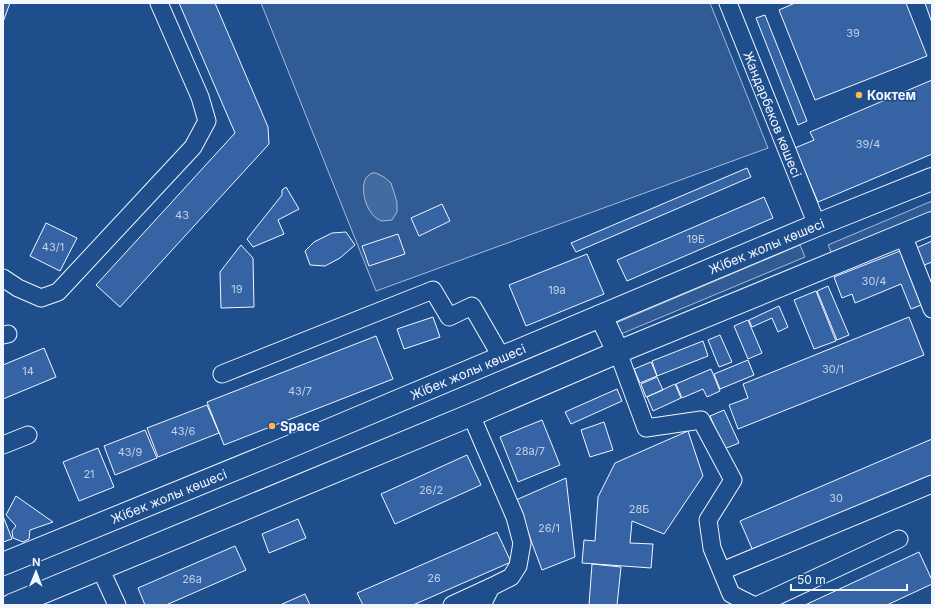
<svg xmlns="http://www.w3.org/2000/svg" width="935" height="608" viewBox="0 0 935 608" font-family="Inter,sans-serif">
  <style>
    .built { fill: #305b95; stroke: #a8bbd7 }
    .water { fill: #446ba0; stroke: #a8bbd7 }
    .building { fill: #3563a3; stroke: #f2f6ff }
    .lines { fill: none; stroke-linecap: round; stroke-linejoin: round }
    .minor-casing { stroke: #f2f6ff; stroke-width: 19 }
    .major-casing { stroke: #f2f6ff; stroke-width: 24 }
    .minor { stroke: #1f4e8c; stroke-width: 17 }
    .major { stroke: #1f4e8c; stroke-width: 22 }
    .poi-dot { fill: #ffb74d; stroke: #1f4e8c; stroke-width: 1.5 }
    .labels { text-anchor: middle; stroke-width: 3; stroke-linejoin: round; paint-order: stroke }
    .number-label { font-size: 11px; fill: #c3d1e8 }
    .poi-label { font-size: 13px; font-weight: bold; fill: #f2f6ff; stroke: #1f4e8c; text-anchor: start }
    .street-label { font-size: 13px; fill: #f2f6ff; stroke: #1f4e8c }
  </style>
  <rect width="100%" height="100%" fill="#1f4e8c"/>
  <!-- built -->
  <path class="built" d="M261,3H710L768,148L376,291Z
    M932,201V214L833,256L828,245Z
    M800,245L805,257L621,334L616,323Z"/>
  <!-- water -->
  <path class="water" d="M372,173H376L384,177L391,183L397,202V212L392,220C389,220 385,221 382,221C368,217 360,193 365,180C366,177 369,175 372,173Z"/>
  <!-- building -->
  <path class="building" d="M3,3H10L3,22Z
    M179,3H215L268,127L269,144L120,307L96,285L235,133Z
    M795,3H906L927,56L815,100L779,10Z
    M925,3H932V23Z
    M765,15L807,121L798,125L756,18Z
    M932,80V154L818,202L795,148L814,140L810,132Z
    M747,168L751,177L576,252L571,243Z
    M286,187L299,209L278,220L284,234L253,247L247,239L282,195V190Z
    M764,197L773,218L627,281L617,260Z
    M442,204L450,221L419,236L411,218Z
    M46,223L77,238L60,271L30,256Z
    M346,232L355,245L340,258L325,266L310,265L305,251L314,242L332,233Z
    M398,234L405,254L369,266L362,246Z
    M932,241V262L919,267L912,250Z
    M241,245L253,258L254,307L221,308L220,272Z
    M900,251L921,305L911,309L901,284L855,303L852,294L842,298L834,277Z
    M587,254L604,294L526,326L509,285Z
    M828,286L849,335L837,340L817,291Z
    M816,291L836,341L814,349L794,300Z
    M779,306L788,327L778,332L772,318L752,327L749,320Z
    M433,317L440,337L404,349L397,329Z
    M909,317L924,355L738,429L729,405L748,398L743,384Z
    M748,320L762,353L748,359L734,326Z
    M720,335L732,362L719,367L708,340Z
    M376,336L393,379L224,445L207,402Z
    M703,341L708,356L657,376L652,361Z
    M44,348L56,377L3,399V365Z
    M748,360L754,375L720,389L714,374Z
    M651,362L657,376L640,383L634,369Z
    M711,369L720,391L707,397L703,389L682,398L676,384Z
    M657,377L663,390L646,397L641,384Z
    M675,384L681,398L653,411L647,397Z
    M617,389L622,401L571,424L565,412Z
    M207,405L219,433L158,457L147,428Z
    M724,410L739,443L724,449L710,416Z
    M542,420L560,465L518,482L500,437Z
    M604,422L613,450L590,457L581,430Z
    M145,430L157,458L115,475L104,446Z
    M688,431L703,476L664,534L632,521L630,543L653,544L651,568L582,563L584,540L595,541L598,497L615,463Z
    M932,439V475L753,551L740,521Z
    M98,448L114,487L79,501L63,462Z
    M467,455L481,485L395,524L381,494Z
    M566,478L575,557L542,570L516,500Z
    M16,496L53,522L30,530L29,539L23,542L13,538L12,531L16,526L6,515Z
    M3,516L12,539L3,542Z
    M298,519L306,538L269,553L262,534Z
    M497,532L511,562L413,605H363L357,593Z
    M235,546L246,570L166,605H145L138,588Z
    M919,552L932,580V584L887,605H805Z
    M592,564L621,567L617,605H589Z
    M305,594L310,605H280Z"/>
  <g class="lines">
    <defs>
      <g id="minor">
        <path id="s1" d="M728,3L817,225"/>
        <path d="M903,235L932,309"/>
        <path d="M3,278L18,288L41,298L58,292L193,147L207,121L200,97L159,3"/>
        <path d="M3,335L8,334"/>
        <path d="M618,352L646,428L701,420L733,480L708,520L712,548L731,594L753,605"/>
        <path d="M222,374L433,290L449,317L472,306L502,358"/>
        <path d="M471,415L515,517L522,543L518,566L511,577L491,587L482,605"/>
        <path d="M3,445L28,435"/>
        <path d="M100,568L117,605"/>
        <path d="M722,571L932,484"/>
        <path d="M452,605L491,587"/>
        <path d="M758,605L899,539"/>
      </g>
      <g id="major">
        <path d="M601,316L618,352"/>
        <path id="s2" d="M3,564L277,452L817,225L932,179"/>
        <path d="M12,605L471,415L618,352L932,223"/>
      </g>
    </defs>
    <!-- minor casing -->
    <use href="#minor" class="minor-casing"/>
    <!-- major casing -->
    <use href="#major" class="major-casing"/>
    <!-- minor -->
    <use href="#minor" class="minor"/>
    <!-- major -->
    <use href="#major" class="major"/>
  </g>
  <!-- markers -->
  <g class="poi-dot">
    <circle cx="859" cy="95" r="4"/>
    <circle cx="272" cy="426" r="4"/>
  </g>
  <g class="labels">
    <!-- number labels -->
    <g class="number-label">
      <text x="853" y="37">39</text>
      <text x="868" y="148">39/4</text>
      <text x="182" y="219">43</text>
      <text x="696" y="243">19Б</text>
      <text x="53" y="251">43/1</text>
      <text x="874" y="285">30/4</text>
      <text x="237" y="293">19</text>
      <text x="557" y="294">19а</text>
      <text x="833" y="373">30/1</text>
      <text x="28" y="375">14</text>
      <text x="300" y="395">43/7</text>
      <text x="183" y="435">43/6</text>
      <text x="530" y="455">28а/7</text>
      <text x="130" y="456">43/9</text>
      <text x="89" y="478">21</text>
      <text x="431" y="494">26/2</text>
      <text x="836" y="502">30</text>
      <text x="639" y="513">28Б</text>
      <text x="549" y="532">26/1</text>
      <text x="434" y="582">26</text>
      <text x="192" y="583">26а</text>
    </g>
    <!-- poi labels -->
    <g class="poi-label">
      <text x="867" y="100">Коктем</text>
      <text x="280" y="431">Space</text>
    </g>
    <!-- street labels -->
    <g class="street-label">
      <text dy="5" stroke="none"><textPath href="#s1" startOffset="120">Жандарбеков көшесі</textPath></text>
      <text dy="5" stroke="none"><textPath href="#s2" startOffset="827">Жібек жолы көшесі</textPath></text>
      <text dy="5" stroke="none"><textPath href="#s2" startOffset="503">Жібек жолы көшесі</textPath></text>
      <text dy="5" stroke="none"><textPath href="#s2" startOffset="179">Жібек жолы көшесі</textPath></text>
    </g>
  </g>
  <!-- border -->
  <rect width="935" height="608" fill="none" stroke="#f2f6ff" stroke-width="8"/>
  <!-- north arrow -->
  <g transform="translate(36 572) rotate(1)" stroke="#1f4e8c" stroke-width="3" paint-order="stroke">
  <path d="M0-3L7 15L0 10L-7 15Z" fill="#f2f6ff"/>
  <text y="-6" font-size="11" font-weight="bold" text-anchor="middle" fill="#f2f6ff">N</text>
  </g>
  <!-- scale -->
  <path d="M791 584v6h116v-6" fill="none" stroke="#f2f6ff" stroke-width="2"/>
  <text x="797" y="584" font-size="12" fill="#f2f6ff" stroke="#1f4e8c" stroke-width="3" paint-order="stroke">50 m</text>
</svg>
